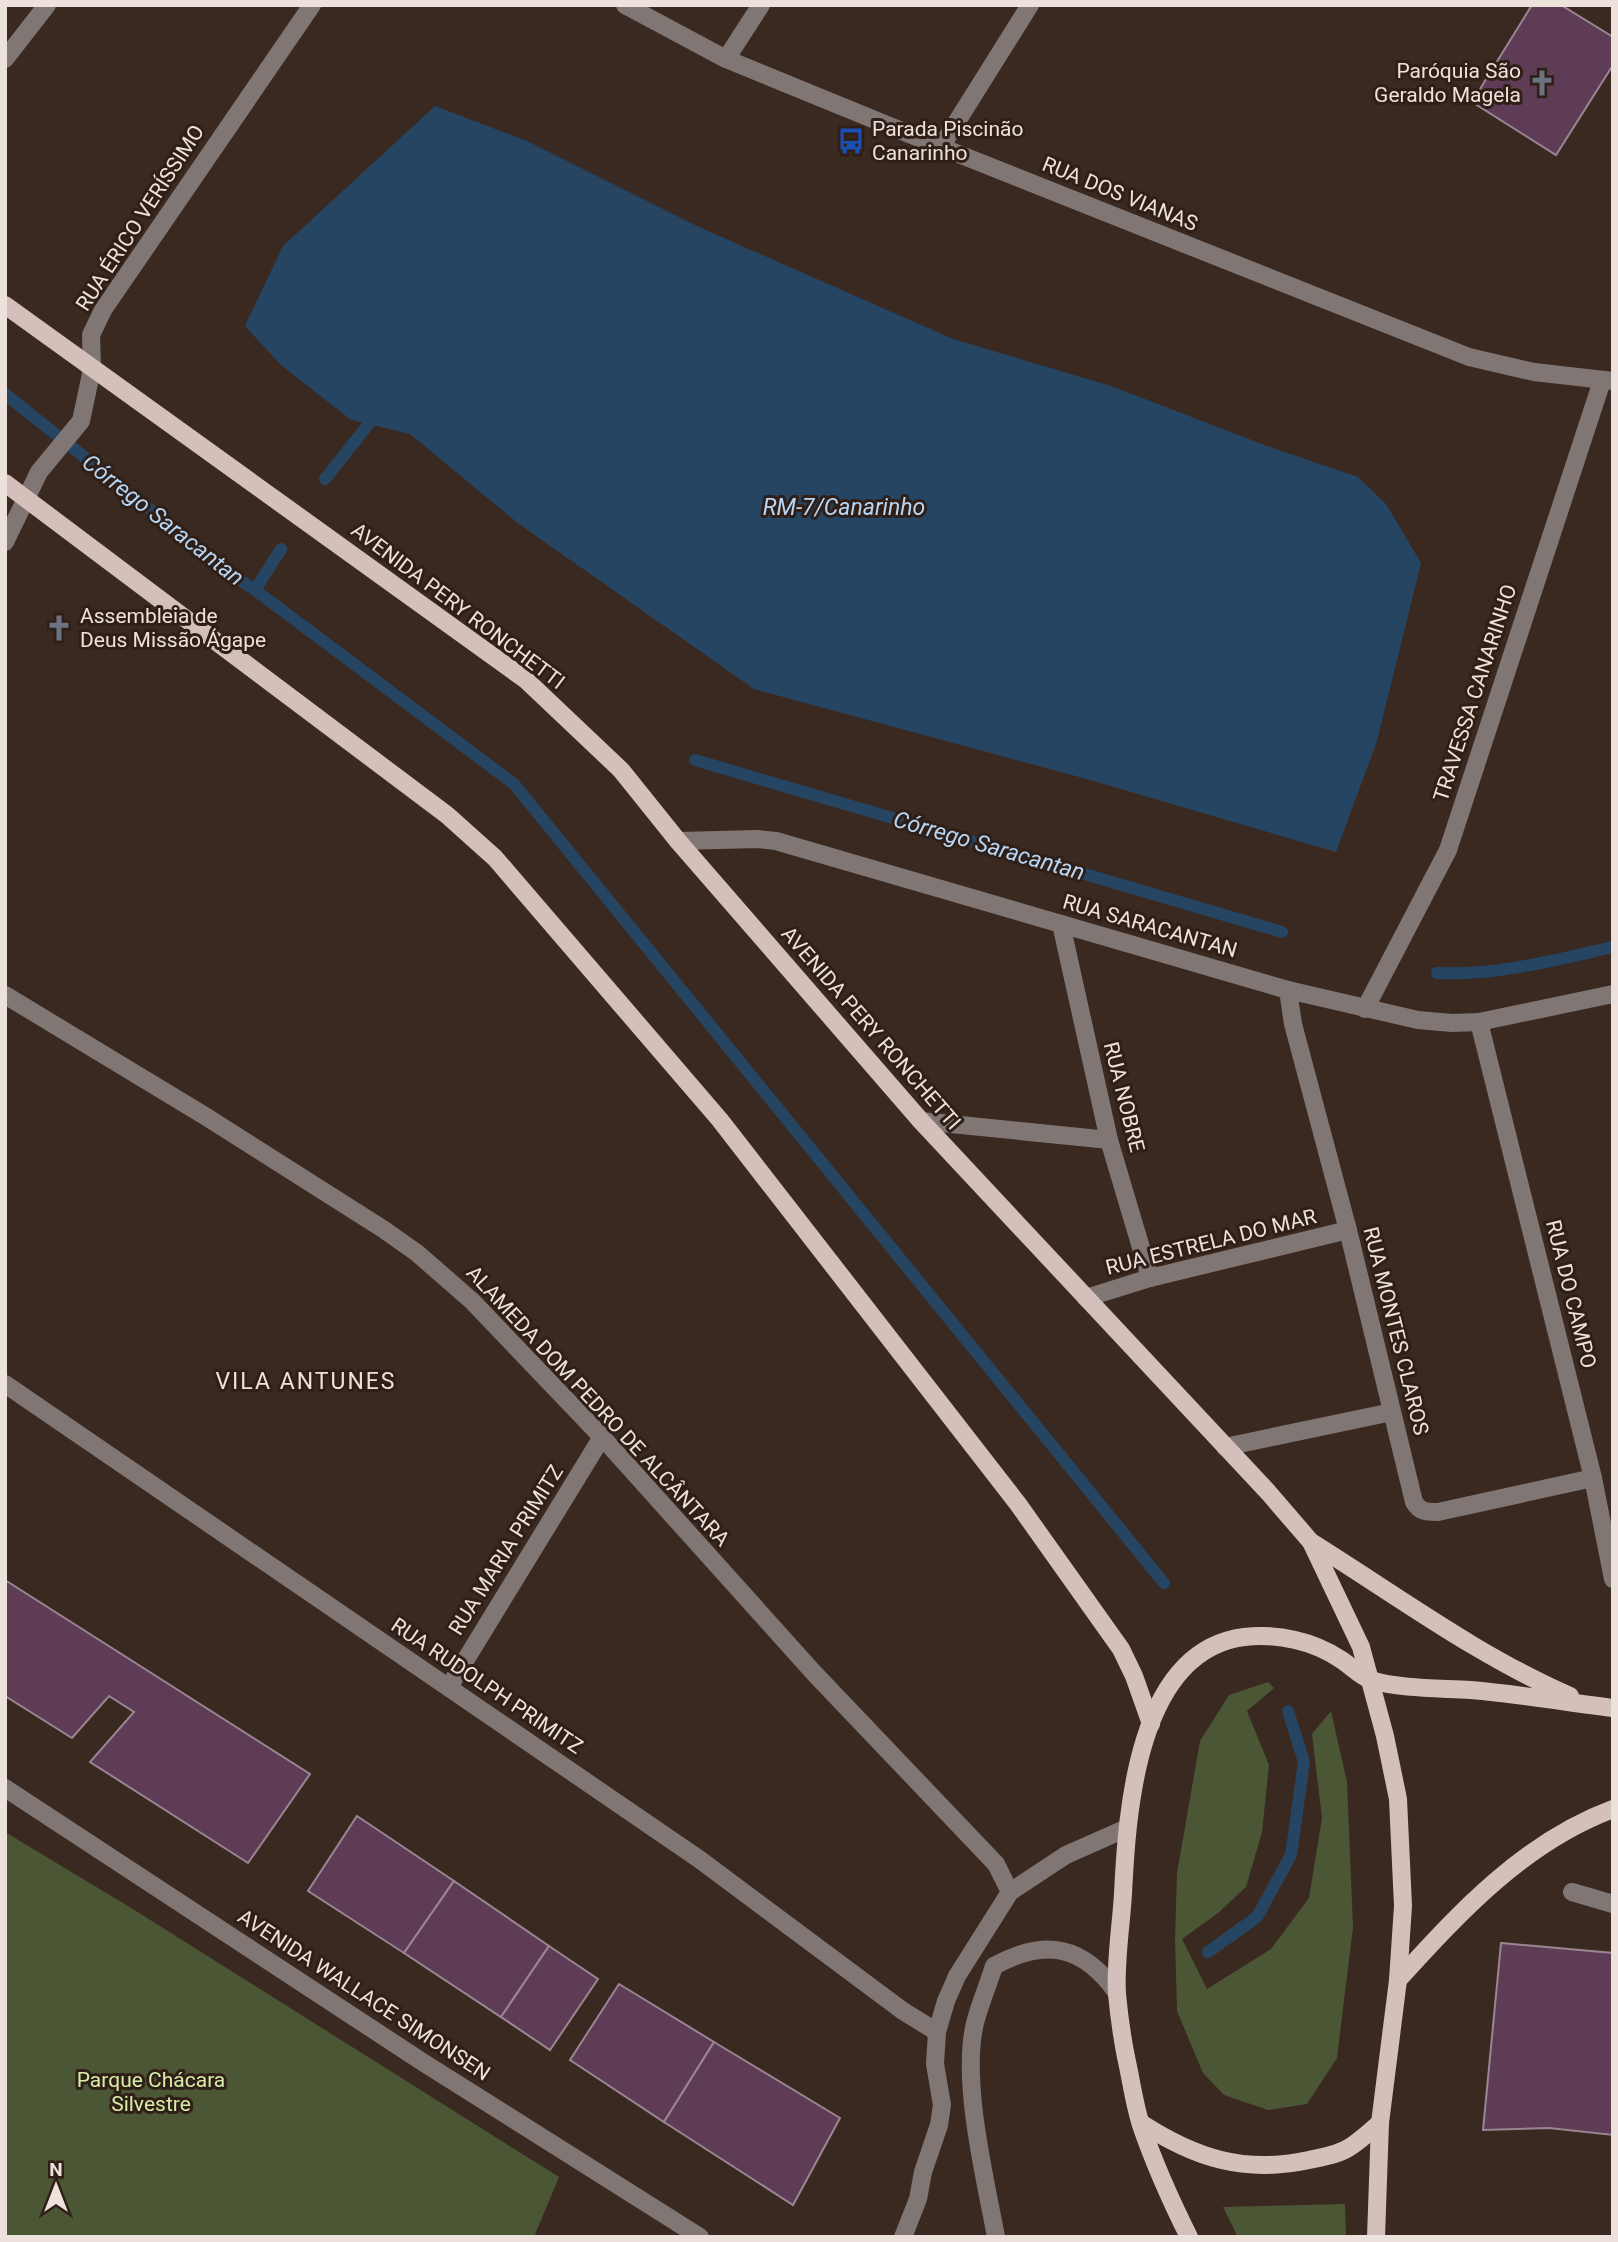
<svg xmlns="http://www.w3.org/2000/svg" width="1618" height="2242" font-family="Roboto,sans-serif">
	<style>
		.green { fill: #4b5635 }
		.water { fill: #264563 }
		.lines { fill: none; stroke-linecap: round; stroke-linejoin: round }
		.stream { stroke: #264563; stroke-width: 12 }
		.building { fill: #5f3c56; stroke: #998693; stroke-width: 2 }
		.minor { stroke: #807674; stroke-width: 18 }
		.major { stroke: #d4bfba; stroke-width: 18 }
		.labels { text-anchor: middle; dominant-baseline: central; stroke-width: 6; stroke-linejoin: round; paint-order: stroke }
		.poi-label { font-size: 21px; fill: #ede1dc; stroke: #2f1f17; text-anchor: start }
		.street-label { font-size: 21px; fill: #ede1dc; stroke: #2f1f17 }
		.park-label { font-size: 21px; fill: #d5eda8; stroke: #2f1f17 }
		.water-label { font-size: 23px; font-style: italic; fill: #b7d6f6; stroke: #2f1f17 }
		.neighbourhood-label { font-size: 23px; letter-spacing: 2px; fill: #ede1dc; stroke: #2f1f17 }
	</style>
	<rect width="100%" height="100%" fill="#3a2920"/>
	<g class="green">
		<path d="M1268,1682L1274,1688L1247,1711L1269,1765L1262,1832L1246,1887L1218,1913L1182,1939L1207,1989L1271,1949L1309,1898L1322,1818L1312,1734L1331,1711L1347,1782L1353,1927L1337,2058L1307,2104L1268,2110L1224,2095L1203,2073L1177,2011L1175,1939L1177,1873L1200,1741L1229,1695Z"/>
		<path d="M5,1832L128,1906L559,2177L534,2237H5Z"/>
		<path d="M1345,2204L1346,2237H1238L1223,2207Z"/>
	</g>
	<path class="water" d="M435,106L527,141L699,227L953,339L1111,386L1267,446L1358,477L1386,504L1421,563L1377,741L1336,852L1083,778L754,689L519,524L410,434L351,420L281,365L245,326L283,246Z"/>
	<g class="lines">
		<g class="stream">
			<path d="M5,394L234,576L255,590L514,784L1164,1583"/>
			<path d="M325,479L379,411"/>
			<path d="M255,590L281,549"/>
			<path d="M695,760L1282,932"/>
			<path d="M1437,973C1496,976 1555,960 1613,947"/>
			<path d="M1208,1952L1257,1917L1291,1855L1304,1762L1288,1711"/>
		</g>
	</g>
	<g class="building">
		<path d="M1532,5H1561L1613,37V65L1556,155L1472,102Z"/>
		<path d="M5,1580L310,1774L248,1863L90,1762L134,1712L109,1696L72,1738L5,1696Z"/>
		<path d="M357,1816L454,1881L404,1953L308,1891Z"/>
		<path d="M454,1881L549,1946L501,2017L404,1953Z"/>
		<path d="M1501,1943L1613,1953V2135L1549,2128L1483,2130Z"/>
		<path d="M549,1946L598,1979L550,2050L501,2017Z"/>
		<path d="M619,1984L714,2042L664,2122L570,2060Z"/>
		<path d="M714,2042L840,2118L793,2205L664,2122Z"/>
	</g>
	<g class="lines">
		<g class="minor">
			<path d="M625,5L726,59L941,147L1469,357L1534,372L1613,381"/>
			<path d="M5,59L47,5"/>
			<path d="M726,59L761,5"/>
			<path d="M941,147L1030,5"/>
			<path d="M5,542L39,472L81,421L92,369L91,335L103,310L312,5"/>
			<path d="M678,841L757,839L776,841L1288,990L1418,1020L1452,1023L1479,1022L1613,994"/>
			<path d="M1061,924L1109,1140L1150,1278"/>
			<path d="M1288,990L1293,1024L1348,1230L1414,1502C1420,1512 1426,1512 1438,1512L1593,1478"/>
			<path d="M5,995L205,1116L383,1229L417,1253L472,1301L602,1437L814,1673L996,1864L1010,1892"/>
			<path d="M1365,1009L1448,850L1602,381"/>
			<path d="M1479,1022L1593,1478L1613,1579"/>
			<path d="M921,1121L1109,1140"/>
			<path d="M1086,1298L1150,1278L1348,1230"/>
			<path d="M5,1384L699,1859L903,2011L937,2032"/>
			<path d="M1225,1447L1392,1412"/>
			<path d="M449,1687L602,1437"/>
			<path d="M5,1788L424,2063L700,2237"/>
			<path d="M1572,1892L1613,1904"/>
			<path d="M903,2237L918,2199L923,2172L939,2125L942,2105L935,2064L937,2032L946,2001L957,1976L1010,1892L1066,1855L1127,1828"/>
			<path d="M996,2237C985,2177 961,2081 975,2023C980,2004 988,1985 994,1966C1045,1938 1083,1945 1117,1993"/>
		</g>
		<g class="major">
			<path d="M5,305L526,680L621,770L678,841L921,1121L1268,1492L1311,1542L1361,1647L1385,1736L1398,1799L1403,1906L1398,1980L1380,2123L1376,2237"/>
			<path d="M5,483L447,815L495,858L720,1120L1018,1504L1121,1649L1134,1676L1151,1724"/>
			<path d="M1311,1542C1396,1595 1478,1656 1570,1696"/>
			<path d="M1398,1980C1460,1912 1524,1842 1613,1809"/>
			<path d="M1141,2123C1195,2158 1244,2174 1309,2160C1323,2157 1338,2155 1350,2147C1361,2140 1370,2131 1380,2123"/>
			<path d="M1189,2237C1171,2201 1154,2163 1141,2125C1134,2103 1131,2079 1126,2057C1122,2037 1119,2015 1117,1994C1115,1962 1121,1927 1123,1894C1127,1811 1137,1651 1244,1637C1277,1633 1313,1641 1340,1659C1350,1665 1360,1676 1371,1680C1400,1689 1440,1688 1471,1690C1518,1694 1565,1702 1613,1708"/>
		</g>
	</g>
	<defs>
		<g id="church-bare" transform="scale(2.1)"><path d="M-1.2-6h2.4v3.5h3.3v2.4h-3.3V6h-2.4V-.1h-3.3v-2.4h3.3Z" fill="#6b7280" stroke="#2f1f17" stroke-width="2.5" paint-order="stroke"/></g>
		<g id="bus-bare" transform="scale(2.1)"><path d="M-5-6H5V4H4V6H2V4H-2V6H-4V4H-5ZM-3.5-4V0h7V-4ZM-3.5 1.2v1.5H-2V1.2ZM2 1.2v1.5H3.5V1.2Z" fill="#1a4fb4" stroke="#2f1f17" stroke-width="2.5" paint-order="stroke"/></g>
	</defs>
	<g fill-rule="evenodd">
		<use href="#church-bare" x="1542" y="83"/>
		<use href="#bus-bare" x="851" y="141"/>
		<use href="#church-bare" x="59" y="628"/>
	</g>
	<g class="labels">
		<g class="poi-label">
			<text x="1521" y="71" text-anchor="end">Paróquia São<tspan x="1521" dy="24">Geraldo Magela</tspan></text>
			<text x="872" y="129">Parada Piscinão<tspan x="872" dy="24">Canarinho</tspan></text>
			<text x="80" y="616">Assembleia de<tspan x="80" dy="24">Deus Missão Ágape</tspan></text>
		</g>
		<g class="street-label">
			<text transform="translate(1120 194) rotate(22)">RUA DOS VIANAS</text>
			<text transform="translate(140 218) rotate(-57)">RUA ÉRICO VERÍSSIMO</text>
			<text transform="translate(458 606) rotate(37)">AVENIDA PERY RONCHETTI</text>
			<text transform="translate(1475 693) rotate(-72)">TRAVESSA CANARINHO</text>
			<text transform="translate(1150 926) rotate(16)">RUA SARACANTAN</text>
			<text transform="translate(871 1028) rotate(49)">AVENIDA PERY RONCHETTI</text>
			<text transform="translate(1124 1097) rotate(76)">RUA NOBRE</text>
			<text transform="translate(1211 1242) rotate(-14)">RUA ESTRELA DO MAR</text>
			<text transform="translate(1571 1294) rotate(76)">RUA DO CAMPO</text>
			<text transform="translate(1396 1331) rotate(76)">RUA MONTES CLAROS</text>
			<text transform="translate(598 1406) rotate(47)">ALAMEDA DOM PEDRO DE ALCÂNTARA</text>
			<text transform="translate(506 1550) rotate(-58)">RUA MARIA PRIMITZ</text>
			<text transform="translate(487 1686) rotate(34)">RUA RUDOLPH PRIMITZ</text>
			<text transform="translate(364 1995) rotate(33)">AVENIDA WALLACE SIMONSEN</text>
		</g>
		<g class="park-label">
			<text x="151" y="2080">Parque Chácara<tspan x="151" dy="24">Silvestre</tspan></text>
		</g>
		<g class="water-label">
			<text x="844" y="507">RM-7/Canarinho</text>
			<text transform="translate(163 520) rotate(38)">Córrego Saracantan</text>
			<text transform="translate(989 846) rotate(16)">Córrego Saracantan</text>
		</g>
		<g class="neighbourhood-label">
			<text x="306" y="1381">VILA ANTUNES</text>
		</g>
	</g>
	<rect width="1618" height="2242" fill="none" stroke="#ede1dc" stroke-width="14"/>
	<g transform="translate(56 2186)" stroke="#2f1f17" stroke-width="5" paint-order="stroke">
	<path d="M0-5L12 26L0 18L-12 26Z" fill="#ede1dc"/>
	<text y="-10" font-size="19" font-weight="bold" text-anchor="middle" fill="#ede1dc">N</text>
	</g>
</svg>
